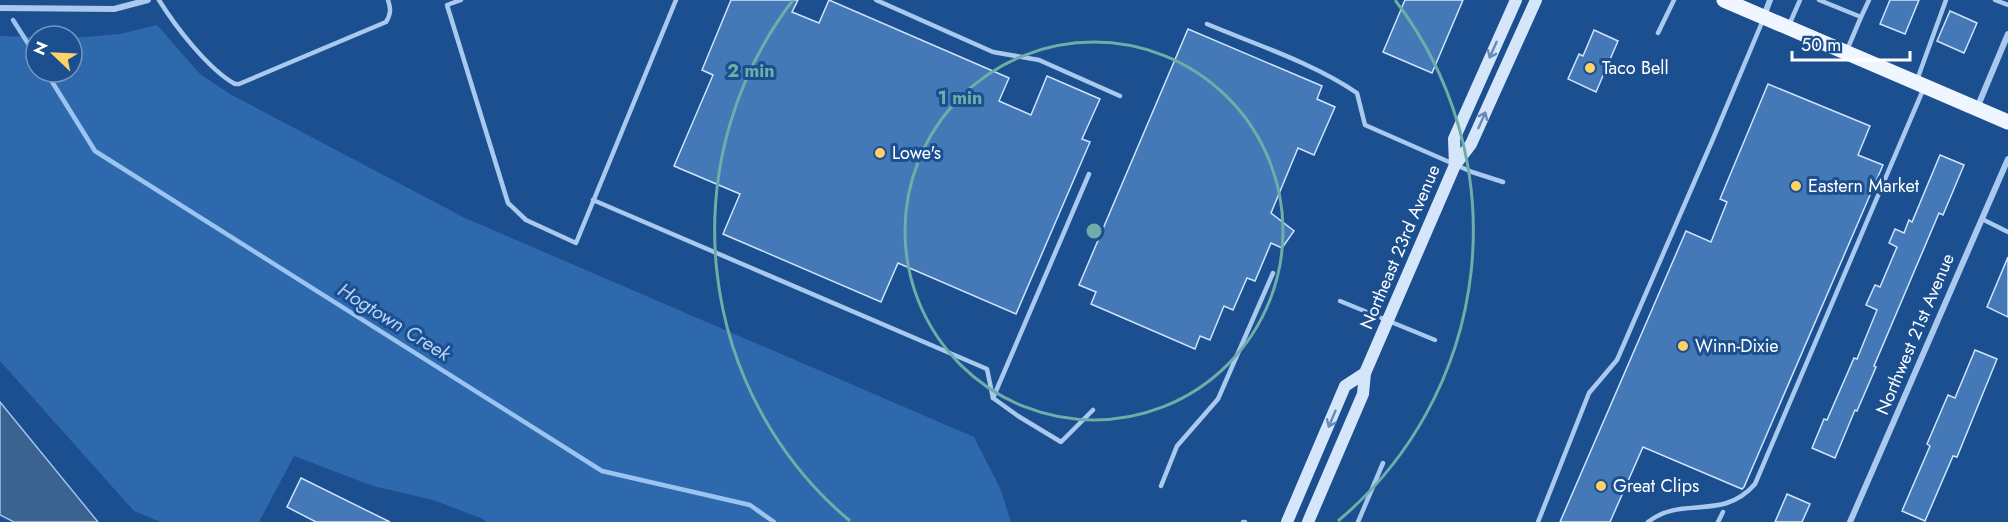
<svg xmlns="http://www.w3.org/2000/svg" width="2008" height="522" font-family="Jost,sans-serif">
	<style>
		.green { fill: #2e69ad }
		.water { fill: #3c6290; stroke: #9cc4f0; stroke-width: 1.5 }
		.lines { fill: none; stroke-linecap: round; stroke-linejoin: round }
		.stream { stroke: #9cc4f0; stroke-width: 4.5 }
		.building { fill: #4478b7; stroke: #cfe3fa; stroke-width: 1.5 }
		.lane { stroke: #a9c9ee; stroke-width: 4.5 }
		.street { stroke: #a9c9ee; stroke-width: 6 }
		.secondary { stroke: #d6e6fa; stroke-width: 12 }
		.primary { stroke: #f0f6ff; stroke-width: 15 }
		.oneway { stroke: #668bba }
		.ring { fill: none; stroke: #6fada8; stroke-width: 3 }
		.poi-dot { fill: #ffd166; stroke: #1b4f8f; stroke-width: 2 }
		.labels { text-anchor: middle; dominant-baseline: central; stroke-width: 6; stroke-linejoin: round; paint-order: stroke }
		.poi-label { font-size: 18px; fill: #fff; stroke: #1b4f8f; text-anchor: start }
		.street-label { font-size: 18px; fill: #fff; stroke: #1b4f8f }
		.water-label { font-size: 20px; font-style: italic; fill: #b5d3f5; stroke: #1b4f8f }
		.centre { fill: #6fada8; stroke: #1b4f8f; stroke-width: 3 }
		.ring-label { font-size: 18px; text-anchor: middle; font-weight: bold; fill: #6fada8; stroke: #1b4f8f; stroke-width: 6; stroke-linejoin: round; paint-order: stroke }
	</style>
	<rect width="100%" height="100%" fill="#1b4f8f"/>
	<path class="green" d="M157,25L200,74L230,94L465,218L974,437L1000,488L1011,522H486L483,519L433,500L373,486L294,456L259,522H161L134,511L0,361V36L36,37V72H72V38L120,34Z"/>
	<path class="water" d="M0,402L98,522H14L0,515Z"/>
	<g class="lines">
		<g class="stream">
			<path d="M13,20L36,56"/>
			<path d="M46,72L95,151L602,471L750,505L774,522"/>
		</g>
	</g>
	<g class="building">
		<path d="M731,0H798L792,12L819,23L829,0L1009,78L999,101L1031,115L1047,76L1100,99L1082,139L1090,142L1016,314L898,263L881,302L723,234L740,194L674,166L713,75L702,70Z"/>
		<path d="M1405,0H1463L1432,73L1383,52Z"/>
		<path d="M1890,0H1919L1905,34L1880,24Z"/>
		<path d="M1950,11L1977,23L1964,53L1937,41Z"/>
		<path d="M1188,29L1322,86L1317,99L1335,107L1314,155L1298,148L1271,213L1294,231L1282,248L1271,243L1255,281L1247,278L1233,310L1224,306L1210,340L1200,336L1195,349L1091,304L1096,292L1079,285Z"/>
		<path d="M1594,30L1618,41L1596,92L1568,79L1579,54L1583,56Z"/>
		<path d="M1768,84L1870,126L1858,155L1883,165L1744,487L1742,489L1643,447L1610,522H1560L1686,231L1711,242L1727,202L1720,199Z"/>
		<path d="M1940,155L1964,165L1943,215L1939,213L1874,366L1876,367L1857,411L1855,410L1835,458L1812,448L1824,419L1827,420L1854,358L1857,359L1877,310L1866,305L1875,285L1880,287L1897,247L1889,243L1895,229L1904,233L1909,220L1912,222Z"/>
		<path d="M2008,257V317L1987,307Z"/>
		<path d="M1975,350L1997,359L1957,457L1953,456L1925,521L1902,511L1930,446L1927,444L1948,395L1955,398Z"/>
		<path d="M301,478L390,522H316L287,507Z"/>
		<path d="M1787,494L1810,504L1802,522H1775Z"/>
	</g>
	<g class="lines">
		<g class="lane">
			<path d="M159,0C175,26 208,69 235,84H239L386,22C391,14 391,9 388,0"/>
			<path d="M461,0L447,5L508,203L526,220L576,243L676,0"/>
			<path d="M876,0L993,52L1039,60L1120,96"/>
			<path d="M1819,0L1861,17L1869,0"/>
			<path d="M1995,0L2008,5"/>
			<path d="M1207,24C1257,45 1313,63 1357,93L1365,125L1472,172L1503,182"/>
			<path d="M1789,25L1800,0"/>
			<path d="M1658,33L1674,0"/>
			<path d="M1847,50L1861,17"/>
			<path d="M1917,80L1946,0"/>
			<path d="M593,200L987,369L993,398L1018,416L1061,442L1093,410"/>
			<path d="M1982,219L2008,232"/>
			<path d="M1340,301L1435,340"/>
			<path d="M993,398L1089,174"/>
			<path d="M1161,486L1177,446L1218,399L1273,273"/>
			<path d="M1243,522H1245"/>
			<path d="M1358,522L1383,463"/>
			<path d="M1538,522L1589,393L1617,360L1713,139L1763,20"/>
			<path d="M1648,522C1682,495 1722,522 1755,484L1923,90"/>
			<path d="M1718,522L1723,512"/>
		</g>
		<g class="street">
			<path d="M0,8L114,9L148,0"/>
			<path d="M1764,16L1770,0"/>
			<path d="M1977,108L2008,34"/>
			<path d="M1850,522L2008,159"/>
		</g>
		<g class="secondary">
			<path d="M1455,165L1471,144L1536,0"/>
			<path d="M1287,522L1345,386L1365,373"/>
			<path d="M1308,522L1363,394L1365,373L1455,165L1454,139L1516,0"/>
		</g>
		<path class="primary" d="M1724,0L2008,122"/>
	</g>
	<defs><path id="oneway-shaft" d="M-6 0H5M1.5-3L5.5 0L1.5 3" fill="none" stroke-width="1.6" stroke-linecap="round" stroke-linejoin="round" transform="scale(1.5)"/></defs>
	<g class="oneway">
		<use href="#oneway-shaft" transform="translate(1493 50) rotate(114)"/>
		<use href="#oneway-shaft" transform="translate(1482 120) rotate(-66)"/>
		<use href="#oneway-shaft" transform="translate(1332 419) rotate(113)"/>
	</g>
	<g class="ring">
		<circle cx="1094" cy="231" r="189"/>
		<path d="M850 521A379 379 0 0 1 793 0M1395 0A379 379 0 0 1 1338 521"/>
	</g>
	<g class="poi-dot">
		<circle cx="1590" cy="68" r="6"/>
		<circle cx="880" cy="153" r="6"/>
		<circle cx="1796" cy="186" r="6"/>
		<circle cx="1683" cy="346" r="6"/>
		<circle cx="1601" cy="486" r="6"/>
	</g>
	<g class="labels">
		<g class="poi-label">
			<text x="1602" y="68">Taco Bell</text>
			<text x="892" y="153">Lowe's</text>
			<text x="1808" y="186">Eastern Market</text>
			<text x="1695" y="346">Winn-Dixie</text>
			<text x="1613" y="486">Great Clips</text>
		</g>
		<g class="street-label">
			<text transform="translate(1400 247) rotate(-67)">Northeast 23rd Avenue</text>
			<text transform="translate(1915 334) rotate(-67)">Northwest 21st Avenue</text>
		</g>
		<g class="water-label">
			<text transform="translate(394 322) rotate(32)">Hogtown Creek</text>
		</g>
	</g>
	<circle cx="1094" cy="231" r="9" class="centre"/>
	<g class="ring-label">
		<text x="751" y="77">2 min</text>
		<text x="960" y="104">1 min</text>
	</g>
	<g transform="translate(54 54) rotate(293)"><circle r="28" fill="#1b4f8f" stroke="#7695bc" stroke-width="1.5"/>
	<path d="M0-4.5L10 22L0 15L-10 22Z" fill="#ffd166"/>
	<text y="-9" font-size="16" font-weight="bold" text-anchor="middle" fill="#ffffff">N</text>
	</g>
	<path d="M1792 51v9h118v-9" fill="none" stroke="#ffffff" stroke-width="3"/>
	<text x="1801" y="51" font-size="18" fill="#ffffff" stroke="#1b4f8f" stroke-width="4.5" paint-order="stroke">50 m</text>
</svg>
